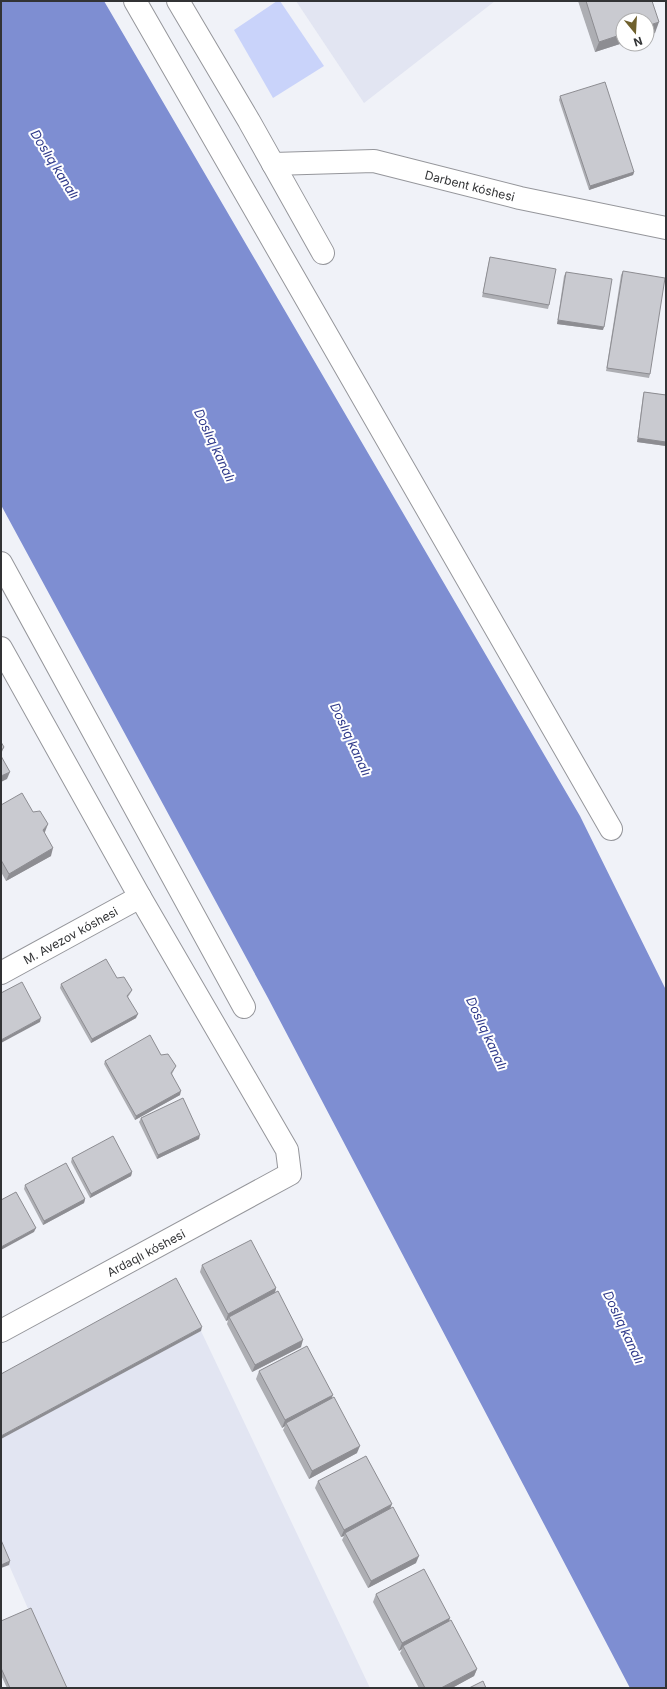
<svg xmlns="http://www.w3.org/2000/svg" width="667" height="1689" font-family="Inter,sans-serif">
	<style>
		.built { fill: #e2e5f2 }
		.green { fill: #c9d3fa }
		.water { fill: #7e8ed2 }
		.lines { fill: none; stroke-linecap: round; stroke-linejoin: round }
		.pedestrian-casing { stroke: #95969b; stroke-width: 24 }
		.minor-casing { stroke: #95969b; stroke-width: 24 }
		.pedestrian { stroke: #fff; stroke-width: 22 }
		.minor { stroke: #fff; stroke-width: 22 }
		.wall { fill: #adaeb3 }
		.shaded-wall { fill: #8d8d92 }
		.building { fill: #c9cad0; stroke: #8d8d92 }
		.labels { text-anchor: middle; dominant-baseline: central; stroke-width: 4; stroke-linejoin: round; paint-order: stroke }
		.street-label { font-size: 12px; fill: #323335; stroke: #fff }
		.water-label { font-size: 13px; font-style: italic; fill: #313b8b; stroke: #fff }
	</style>
	<rect width="100%" height="100%" fill="#f0f2f8"/>
	<g class="built">
		<path d="M296,1H495L364,103Z"/>
		<path d="M175,1282L201,1331L370,1688H7L1,1624L29,1611L9,1565L1,1568V1377Z"/>
	</g>
	<path class="green" d="M277,1H280L324,66L273,98L234,30Z"/>
	<path class="water" d="M1,1H104L580,816L666,990V1688H630L268,998L1,505Z"/>
	<g class="lines">
		<g class="pedestrian-casing">
			<g id="pedestrian">
				<path d="M135,1L611,829"/>
				<path d="M1,563L244,1007"/>
			</g>
		</g>
		<g class="minor-casing">
			<g id="minor">
				<path d="M178,1L249,121L323,253"/>
				<path id="s1" d="M273,164L374,161L520,198L666,228"/>
				<path d="M1,648L140,897L287,1150L290,1174L1,1331"/>
				<path id="s2" d="M1,973L140,897"/>
			</g>
		</g>
		<use href="#pedestrian" class="pedestrian"/>
		<use href="#minor" class="minor"/>
	</g>
	<g class="wall">
		<path d="M578,1H652L655,33L623,20V43L595,52Z"/>
		<path d="M560,96L634,172L633,175L589,190L559,100Z"/>
		<path d="M490,257L549,305L548,309L482,297L489,261Z"/>
		<path d="M623,271L650,374L649,378L606,371L621,275Z"/>
		<path d="M566,272L603,330L557,324L564,276Z"/>
		<path d="M644,392L666,395V446L637,442L643,395Z"/>
		<path d="M1,805L33,812L45,832L44,833L51,856L6,881L1,872Z"/>
		<path d="M117,978L132,990L130,994L128,997L136,1018L91,1043L60,988L61,984Z"/>
		<path d="M161,1055L176,1066L172,1074L180,1095L135,1120L104,1064L105,1061Z"/>
		<path d="M141,1118L199,1139L157,1159L139,1122Z"/>
		<path d="M72,1158L132,1172L131,1176L90,1198L71,1162Z"/>
		<path d="M25,1185L85,1199L84,1203L43,1225L24,1189Z"/>
		<path d="M202,1265L276,1288L275,1293L301,1347L252,1372L227,1324L228,1320L226,1321L200,1272Z"/>
		<path d="M259,1371L332,1399L357,1453L309,1479L283,1430L285,1426L282,1428L256,1379Z"/>
		<path d="M318,1481L391,1509L416,1563L368,1588L342,1540L344,1536L341,1537L315,1488Z"/>
		<path d="M376,1594L450,1618L449,1621L477,1669L474,1676L452,1688H419L400,1653L402,1649L399,1651L373,1602Z"/>
		<path d="M1,1621L67,1688H7L1,1675Z"/>
	</g>
	<g class="shaded-wall">
		<path d="M659,22L655,33L647,36V26Z"/>
		<path d="M623,34V43L595,52L599,42Z"/>
		<path d="M634,172L633,175L589,190L590,186Z"/>
		<path d="M558,320L604,327L603,330L557,324Z"/>
		<path d="M638,438L666,442V446L637,442Z"/>
		<path d="M4,747L1,754V755V751Z"/>
		<path d="M10,772L7,779L1,782V776Z"/>
		<path d="M48,824L45,832L40,837L43,830Z"/>
		<path d="M53,848L51,856L6,881L9,874Z"/>
		<path d="M138,1014L136,1018L91,1043L92,1039Z"/>
		<path d="M41,1018L40,1022L1,1043V1040Z"/>
		<path d="M181,1091L180,1095L135,1120L136,1116Z"/>
		<path d="M200,1135L199,1139L157,1159L158,1155Z"/>
		<path d="M132,1172L131,1176L90,1198L91,1194Z"/>
		<path d="M85,1199L84,1203L43,1225L44,1221Z"/>
		<path d="M36,1228L34,1232L1,1250V1247Z"/>
		<path d="M276,1288L274,1296L229,1317L228,1320L226,1321L228,1314Z"/>
		<path d="M202,1327L201,1331L1,1439V1436Z"/>
		<path d="M303,1340L301,1347L252,1372L255,1365Z"/>
		<path d="M333,1395L330,1402L286,1423L285,1426L282,1428L285,1420Z"/>
		<path d="M360,1446L357,1453L309,1479L312,1471Z"/>
		<path d="M392,1504L389,1512L345,1533L344,1536L341,1537L344,1530Z"/>
		<path d="M419,1556L416,1563L368,1588L371,1581Z"/>
		<path d="M10,1561L9,1565L1,1568V1565Z"/>
		<path d="M450,1618L447,1625L403,1646L402,1649L399,1651L402,1643Z"/>
		<path d="M477,1669L474,1676L452,1688H441Z"/>
	</g>
	<g class="building">
		<path d="M586,1H652L659,22L647,26V20H623V34L599,42Z"/>
		<path d="M605,82L634,172L590,186L560,96Z"/>
		<path d="M490,257L556,269L549,305L483,293Z"/>
		<path d="M623,271L665,278L650,374L607,368Z"/>
		<path d="M566,272L612,279L604,327L558,320Z"/>
		<path d="M644,392L666,395V442L638,438Z"/>
		<path d="M1,742L4,747L1,751Z"/>
		<path d="M1,756L10,772L1,776Z"/>
		<path d="M22,793L33,812L40,811L48,824L43,830L53,848L9,874L1,860V805Z"/>
		<path d="M106,959L117,978L124,977L132,990L127,996L138,1014L92,1039L61,984Z"/>
		<path d="M22,982L41,1018L1,1040V993Z"/>
		<path d="M150,1035L161,1055L168,1054L176,1066L171,1073L181,1091L136,1116L105,1061Z"/>
		<path d="M183,1098L200,1135L158,1155L141,1118Z"/>
		<path d="M113,1136L132,1172L91,1194L72,1158Z"/>
		<path d="M66,1163L85,1199L44,1221L25,1185Z"/>
		<path d="M16,1192L36,1228L1,1247V1200Z"/>
		<path d="M251,1240L276,1288L228,1314L202,1265Z"/>
		<path d="M176,1278L202,1327L1,1436V1374Z"/>
		<path d="M278,1291L303,1340L255,1365L229,1317Z"/>
		<path d="M307,1346L333,1395L285,1420L259,1371Z"/>
		<path d="M334,1397L360,1446L312,1471L286,1423Z"/>
		<path d="M366,1456L392,1504L344,1530L318,1481Z"/>
		<path d="M393,1507L419,1556L371,1581L345,1533Z"/>
		<path d="M1,1540L10,1561L1,1565Z"/>
		<path d="M424,1569L450,1618L402,1643L376,1594Z"/>
		<path d="M31,1608L67,1688H10L1,1668V1621Z"/>
		<path d="M451,1620L477,1669L441,1688H425L403,1646Z"/>
		<path d="M483,1681L486,1688H469Z"/>
	</g>
	<g class="labels">
		<g class="street-label">
			<text stroke="none"><textPath href="#s1" startOffset="200">Darbent kóshesi</textPath></text>
			<text stroke="none"><textPath href="#s2" startOffset="79">M. Avezov kóshesi</textPath></text>
			<text transform="translate(146 1253) rotate(-28)">Ardaqlı kóshesi</text>
		</g>
		<g class="water-label">
			<text transform="translate(55 164) rotate(58)">Doslıq kanalı</text>
			<text transform="translate(215 445) rotate(65)">Doslıq kanalı</text>
			<text transform="translate(351 739) rotate(65)">Doslıq kanalı</text>
			<text transform="translate(487 1033) rotate(65)">Doslıq kanalı</text>
			<text transform="translate(624 1327) rotate(65)">Doslıq kanalı</text>
		</g>
	</g>
	<rect width="667" height="1689" fill="none" stroke="#323335" stroke-width="4"/>
	<g transform="translate(635 32) rotate(162)"><circle r="19" fill="#ffffff" stroke="#adadae"/>
	<path d="M0-3L7 15L0 10L-7 15Z" fill="#6f602d"/>
	<text y="-6" font-size="11" font-weight="bold" text-anchor="middle" fill="#323335">N</text>
	</g>
</svg>
